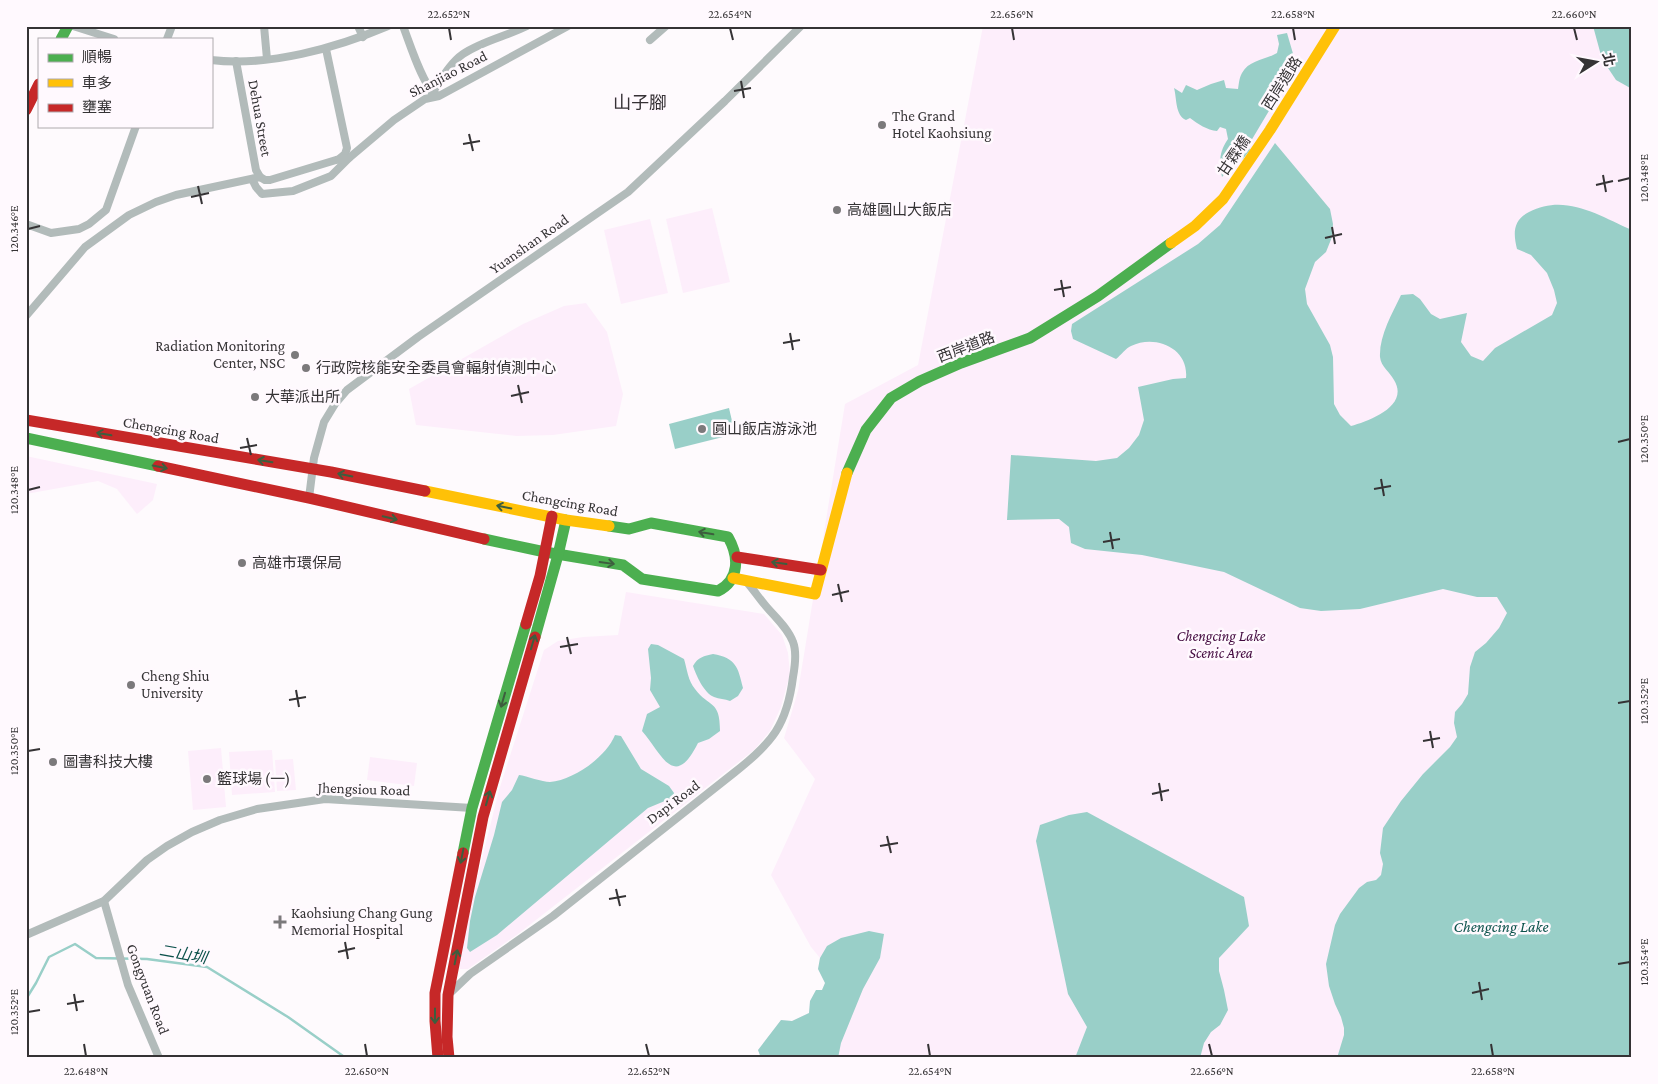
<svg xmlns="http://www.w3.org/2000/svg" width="1658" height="1084" font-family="'Crimson Pro','Noto Sans TC',serif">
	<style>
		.green { fill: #fdeefb }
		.water { fill: #99cfc8 }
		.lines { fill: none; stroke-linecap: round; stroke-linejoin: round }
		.stream { stroke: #99cfc8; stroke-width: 2.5 }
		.street { stroke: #b2bbba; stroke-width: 8 }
		.fast { stroke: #4caf50; stroke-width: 11 }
		.slow { stroke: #ffc107; stroke-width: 11 }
		.jam { stroke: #c62828; stroke-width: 11 }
		.oneway { stroke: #3d5e3e }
		.ticks { fill: none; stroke: #353335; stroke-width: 2 }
		.poi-dot { fill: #7b797b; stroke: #fff9fe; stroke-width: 2 }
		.labels { text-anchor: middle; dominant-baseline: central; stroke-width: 5; stroke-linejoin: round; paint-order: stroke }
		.street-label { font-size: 15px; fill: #353335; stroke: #fff9fe }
		.poi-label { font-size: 15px; fill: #353335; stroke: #fff9fe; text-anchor: start }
		.park-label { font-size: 15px; font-style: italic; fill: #450c41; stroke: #fff9fe }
		.water-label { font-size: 16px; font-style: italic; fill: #0d534c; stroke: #fff9fe }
		.quarter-label { font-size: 18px; fill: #363135; stroke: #fff9fe }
		.neatline { fill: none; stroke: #353335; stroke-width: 2 }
		.ticks-label { font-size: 12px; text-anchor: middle; fill: #353335 }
	</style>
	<rect width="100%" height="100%" fill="#fefafd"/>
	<g class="green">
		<path d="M983,26H1632V1058H761L758,1050L781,1020L792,1021L809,1013L810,1001L816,990H822L825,983L818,969L820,958L811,947L771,875L815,779L784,738L798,691L845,404L918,365Z"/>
		<path d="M712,208L730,282L683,293L666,219Z"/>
		<path d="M650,219L668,293L621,304L604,230Z"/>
		<path d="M586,303L607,332L623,394L616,426L553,435L517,436L416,425L409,389L523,324L564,306Z"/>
		<path d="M26,456L157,484L153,500L137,514L117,489L98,481L26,494Z"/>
		<path d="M626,592L764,614L782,635L788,653L790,674L781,707L770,731L754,750L518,934L468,969H460L457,960L499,790L544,650L558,641L583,637L618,635Z"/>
		<path d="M221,748L226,807L193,810L188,751Z"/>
		<path d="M272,750L275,792L232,795L229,752Z"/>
		<path d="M370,757L417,763L414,786L367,780Z"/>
		<path d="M293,759L296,790L277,791L275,760Z"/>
	</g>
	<g class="water">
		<path d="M1593,26H1632V89L1616,80L1602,59Z"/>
		<path d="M1287,33L1294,57L1297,62V64L1248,146L1250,150L1243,159L1235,161L1222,177C1219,162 1219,152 1228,139L1226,129L1220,127L1217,131C1207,130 1198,124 1190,118L1186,120C1175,115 1177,99 1174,88L1182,93L1186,85L1197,90L1211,84L1224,80L1226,88L1238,89C1239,84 1239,78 1242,73C1249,60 1266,60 1277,53L1279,44L1277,35Z"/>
		<path d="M1275,143L1330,209L1333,224L1332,237L1326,252L1315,262L1305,289L1307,304L1330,345L1333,357L1334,404L1340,415L1351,426C1369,421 1410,406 1394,380C1390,372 1381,367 1380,357C1379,336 1392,314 1401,295L1413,294L1420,299L1431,314L1440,319L1467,313L1461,342L1471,356L1483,361L1495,348L1552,315L1557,303L1554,290L1547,273L1531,255L1517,249C1513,233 1513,220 1529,212C1565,193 1598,215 1632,230V1058H1337L1344,1035V1028L1341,1017L1335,1004L1329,986L1326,964L1335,925L1340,914L1359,888L1367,882L1376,880L1381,875L1383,864L1380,853L1383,828L1401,801L1423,774L1450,747L1457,737L1454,723L1455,712L1462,704L1468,694L1470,667L1475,652L1486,643L1499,628L1507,613L1497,597H1477L1443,589L1360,609L1321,611L1300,608L1224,572L1142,555L1085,549L1071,543L1069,527L1059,519L1007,520L1011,455L1096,461L1117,458L1129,448L1139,435L1144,420L1138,387L1173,379L1186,378C1189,348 1155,334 1131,346C1126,348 1121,355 1116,359L1073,339L1071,331L1072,324L1198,244L1220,225Z"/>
		<path d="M729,408L735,434L675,449L669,424Z"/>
		<path d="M651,644L658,645L684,659C687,669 688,681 695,689C709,708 720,699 720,731L709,739L698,743C674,791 662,754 642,731L647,714L660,707L650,690L651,678L648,649Z"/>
		<path d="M713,654C736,658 738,667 743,688L738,696L730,701C725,699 719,699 714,697C704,693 696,675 693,666C698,657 704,656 713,654Z"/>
		<path d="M615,735L621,736L641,769L669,786L674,793L672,798L648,808L497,935L470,952L467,948L470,921L475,897L494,835L502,802L512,790L519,775C527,776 542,782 550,782C574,780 606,757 615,735Z"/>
		<path d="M1087,812L1244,897L1249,926L1219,958V971L1224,990L1228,1010L1220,1025L1211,1032L1204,1043L1200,1058H1075L1087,1027L1068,994L1036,841L1040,825L1069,815Z"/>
		<path d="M869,931L884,934L880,958L863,989L841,1043L838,1058H761L758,1050L781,1020L792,1021L809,1013L810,1001L816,990H822L825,983L818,969L820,958L827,946L841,938Z"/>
	</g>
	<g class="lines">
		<path class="stream" d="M26,999L36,983L49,957L75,944L96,958L147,959L207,967L288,1017L343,1056"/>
		<g class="street">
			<path d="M73,26L114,39"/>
			<path d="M264,26L267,59"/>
			<path d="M358,26L363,37"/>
			<path d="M403,26C409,41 424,90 437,95"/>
			<path d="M167,39L172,26"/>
			<path d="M650,40L666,26"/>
			<path d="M326,49L347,148L345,154L339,159"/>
			<path d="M211,60C269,67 336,48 388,26"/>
			<path d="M236,61L256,170L260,177"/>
			<path d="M432,93C441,80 450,63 463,54C482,41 507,36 527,26"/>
			<path d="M252,179L256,187L262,194L293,191L331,176L349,158"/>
			<path d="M26,224L51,233L79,229L89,224L106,210L136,126"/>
			<path d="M26,316L85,247L129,215L156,202L176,195L260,177L265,180H270L336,160L349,158L394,120L425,99L439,96L568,26"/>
			<path d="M309,498L314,458L324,422L335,404L347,390L418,337L628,192L725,101L801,26"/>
			<path d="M104,901L128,985L159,1058"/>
			<path d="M26,935L104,901L147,860L167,846L192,832L220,820L257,809L325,799L472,808"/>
			<path d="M448,995L470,974L553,916L735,772C772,743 787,725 793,677C795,666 797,652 793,642C788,628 775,617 765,605C759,598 753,589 746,581"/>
		</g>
		<g class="fast">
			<path d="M61,39L68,26"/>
			<path d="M26,438L158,466"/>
			<path d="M847,473L866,430L891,398L920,381L961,363L1030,338L1098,296L1171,243"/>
			<path d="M484,539L545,552L623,565L642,579L718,591C740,580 739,556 728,537L651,523L629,529L609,526"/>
			<path d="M535,637L558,555L566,520"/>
			<path d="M463,853L472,808L526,624"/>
		</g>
		<g class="slow">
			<path d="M1171,243L1195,226L1223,199L1270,130L1335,26"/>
			<path d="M425,491L566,520L609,526"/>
			<path d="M733,578L815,594L847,473"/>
		</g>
		<g class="jam">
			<path d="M26,110L39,84"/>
			<path d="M26,420L331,472L425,491"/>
			<path d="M158,466L309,498L484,539"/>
			<path d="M737,557L821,570"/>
			<path d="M526,624L540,576L552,516"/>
			<path d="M438,1058L435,1021V993L463,853"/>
			<path d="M449,1058L447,1037L448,995L483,817L535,637"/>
		</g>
	</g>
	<defs><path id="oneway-shaft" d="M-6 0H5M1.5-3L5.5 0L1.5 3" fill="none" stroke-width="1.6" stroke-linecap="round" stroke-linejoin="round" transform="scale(1.25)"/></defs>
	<g class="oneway">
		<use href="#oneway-shaft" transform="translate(104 434) rotate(-170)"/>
		<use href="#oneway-shaft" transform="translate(265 461) rotate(-171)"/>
		<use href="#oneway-shaft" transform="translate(160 467) rotate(12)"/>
		<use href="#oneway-shaft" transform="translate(345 475) rotate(-169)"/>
		<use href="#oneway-shaft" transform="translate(504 507) rotate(-169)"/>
		<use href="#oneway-shaft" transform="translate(390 518) rotate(13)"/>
		<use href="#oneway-shaft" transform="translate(706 533) rotate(-170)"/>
		<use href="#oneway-shaft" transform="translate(607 563) rotate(8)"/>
		<use href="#oneway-shaft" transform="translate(779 563) rotate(-172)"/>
		<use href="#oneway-shaft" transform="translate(533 642) rotate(-74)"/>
		<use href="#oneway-shaft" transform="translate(503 700) rotate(106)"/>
		<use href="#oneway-shaft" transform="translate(488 798) rotate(-74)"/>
		<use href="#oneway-shaft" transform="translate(462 856) rotate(101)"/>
		<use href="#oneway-shaft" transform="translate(456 957) rotate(-79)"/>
		<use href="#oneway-shaft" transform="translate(435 1016) rotate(90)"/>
	</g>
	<path class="ticks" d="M449,28L451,40M730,28L733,40M1012,28L1014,40M1293,28L1295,40M1574,28L1577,40M741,81L744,98M734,91L751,88M469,134L473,151M463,144L480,141M1603,175L1606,192M1618,181L1630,178M1596,185L1613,181M198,186L202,204M191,197L209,193M1332,227L1335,244M28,229L40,226M1325,238L1342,234M1061,280L1064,297M1054,290L1071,287M790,333L793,350M783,343L800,340M518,385L522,403M511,396L529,392M247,438L251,455M1618,442L1630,439M240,448L257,445M1381,479L1384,496M1374,489L1391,486M28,490L40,487M1110,532L1113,549M1103,542L1120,539M838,584L842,602M832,595L849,591M567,637L571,654M560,647L578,644M296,690L299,707M289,700L306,697M1618,703L1630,701M1430,731L1433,748M1423,741L1440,738M28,751L40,749M1159,783L1162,801M1152,794L1169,790M887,836L891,853M880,846L898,843M616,889L620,906M609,899L626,896M345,942L348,959M338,952L355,948M1618,964L1630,962M1479,982L1482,1000M1472,993L1489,989M74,994L77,1011M67,1004L84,1001M28,1012L40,1010M84,1044L86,1056M365,1044L367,1056M646,1044L649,1056M928,1044L930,1056M1209,1044L1212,1056M1491,1044L1493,1056"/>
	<g class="poi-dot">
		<circle cx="882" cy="125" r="5"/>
		<circle cx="837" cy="210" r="5"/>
		<circle cx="295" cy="355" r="5"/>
		<circle cx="306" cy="368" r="5"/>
		<circle cx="255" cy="397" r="5"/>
		<circle cx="702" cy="429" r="5"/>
		<circle cx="242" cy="563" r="5"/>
		<circle cx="131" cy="685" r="5"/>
		<circle cx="53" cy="762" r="5"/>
		<circle cx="207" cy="779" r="5"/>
		<path d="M277.5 914.5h5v5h5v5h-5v5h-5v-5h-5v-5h5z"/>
	</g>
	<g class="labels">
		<g class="street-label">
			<text transform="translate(448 74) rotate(-27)">Shanjiao Road</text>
			<text transform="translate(1282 83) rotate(-58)">西岸道路</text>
			<text transform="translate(260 118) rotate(80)">Dehua Street</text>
			<text transform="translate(1234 156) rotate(-56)">甘霖橋</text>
			<text transform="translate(529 244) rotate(-35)">Yuanshan Road</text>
			<text transform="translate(966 347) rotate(-21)">西岸道路</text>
			<text transform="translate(171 430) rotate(10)">Chengcing Road</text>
			<text transform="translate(570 503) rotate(10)">Chengcing Road</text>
			<text transform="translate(364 789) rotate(2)">Jhengsiou Road</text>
			<text transform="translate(673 802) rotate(-37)">Dapi Road</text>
			<text transform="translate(148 989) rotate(69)">Gongyuan Road</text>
		</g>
		<g class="poi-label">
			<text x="892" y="116">The Grand<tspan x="892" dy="17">Hotel Kaohsiung</tspan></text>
			<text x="847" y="210">高雄圓山大飯店</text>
			<text x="285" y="346" text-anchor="end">Radiation Monitoring<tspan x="285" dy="17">Center, NSC</tspan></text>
			<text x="316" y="368">行政院核能安全委員會輻射偵測中心</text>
			<text x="265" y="397">大華派出所</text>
			<text x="712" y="429">圓山飯店游泳池</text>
			<text x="252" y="563">高雄市環保局</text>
			<text x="141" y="676">Cheng Shiu<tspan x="141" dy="17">University</tspan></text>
			<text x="63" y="762">圖書科技大樓</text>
			<text x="217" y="779">籃球場 (一)</text>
			<text x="291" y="913">Kaohsiung Chang Gung<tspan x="291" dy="17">Memorial Hospital</tspan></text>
		</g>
		<g class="park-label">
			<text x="1221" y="636">Chengcing Lake<tspan x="1221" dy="17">Scenic Area</tspan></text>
		</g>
		<g class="water-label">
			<text x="1501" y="926">Chengcing Lake</text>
			<text transform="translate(183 954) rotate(10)">二山圳</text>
		</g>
		<g class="quarter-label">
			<text x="640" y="103">山子腳</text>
		</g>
	</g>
	<rect width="1658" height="1084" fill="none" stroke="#fff9fe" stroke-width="55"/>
	<rect x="38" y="38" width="175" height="90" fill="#fff9fe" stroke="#aeaaae"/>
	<rect x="48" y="54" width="25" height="8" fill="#4caf50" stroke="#aeaaae"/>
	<text x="82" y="62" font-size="15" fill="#353335">順暢</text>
	<rect x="48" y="79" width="25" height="8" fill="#ffc107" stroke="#aeaaae"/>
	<text x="82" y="88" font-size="15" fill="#353335">車多</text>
	<rect x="48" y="104" width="25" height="8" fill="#c62828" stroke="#aeaaae"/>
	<text x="82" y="112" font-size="15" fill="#353335">壅塞</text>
	<g transform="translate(1596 62) rotate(79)" stroke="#fff9fe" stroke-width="4" paint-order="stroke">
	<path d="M0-4L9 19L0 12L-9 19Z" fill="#353335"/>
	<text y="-8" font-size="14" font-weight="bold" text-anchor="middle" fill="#353335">北</text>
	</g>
	<rect x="28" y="28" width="1602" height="1028" class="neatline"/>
	<g class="ticks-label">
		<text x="449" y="18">22.652°N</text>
		<text x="730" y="18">22.654°N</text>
		<text x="1012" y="18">22.656°N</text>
		<text x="1293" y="18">22.658°N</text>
		<text x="1574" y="18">22.660°N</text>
		<text transform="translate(1644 178) rotate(-90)" y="4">120.348°E</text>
		<text transform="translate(14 229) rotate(-90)" y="4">120.346°E</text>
		<text transform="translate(1644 439) rotate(-90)" y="4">120.350°E</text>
		<text transform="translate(14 490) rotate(-90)" y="4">120.348°E</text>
		<text transform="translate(1644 701) rotate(-90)" y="4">120.352°E</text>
		<text transform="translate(14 751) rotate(-90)" y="4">120.350°E</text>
		<text transform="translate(1644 962) rotate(-90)" y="4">120.354°E</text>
		<text transform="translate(14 1012) rotate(-90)" y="4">120.352°E</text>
		<text x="86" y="1075">22.648°N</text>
		<text x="367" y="1075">22.650°N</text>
		<text x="649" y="1075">22.652°N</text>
		<text x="930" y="1075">22.654°N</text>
		<text x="1212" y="1075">22.656°N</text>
		<text x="1493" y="1075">22.658°N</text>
	</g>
</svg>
